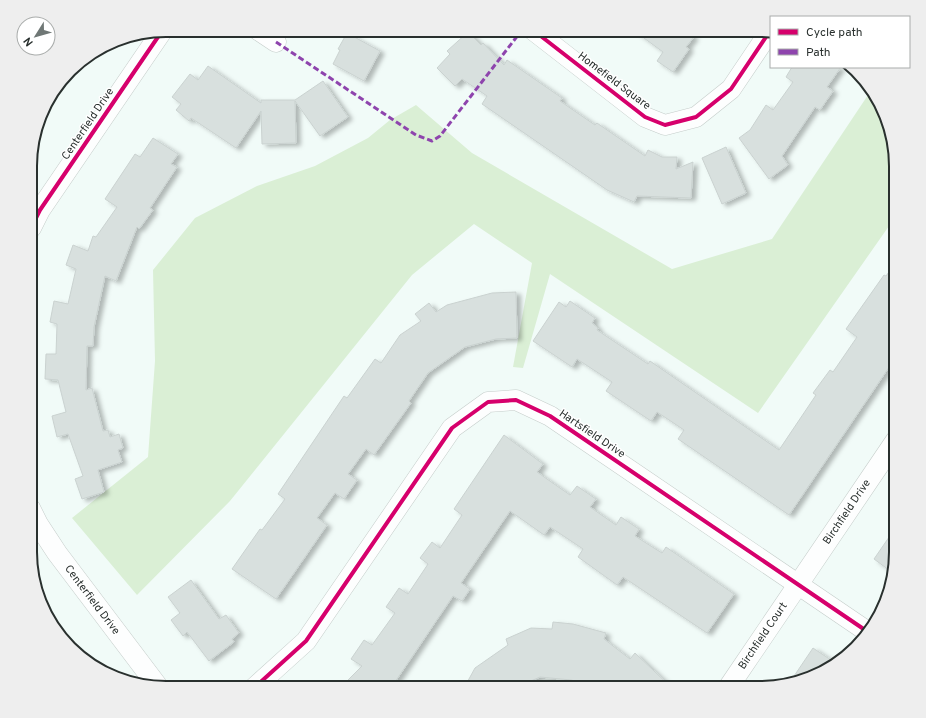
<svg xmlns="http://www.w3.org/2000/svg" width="926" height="718" font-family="Overpass,sans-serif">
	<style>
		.green { fill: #daefd5 }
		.building { fill: #d8e0de; stroke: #cad2d0; filter: url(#shadow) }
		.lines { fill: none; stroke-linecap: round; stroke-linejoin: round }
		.street-casing { stroke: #c5cdca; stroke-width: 21 }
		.street { stroke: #fdfefe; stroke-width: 20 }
		.quiet { stroke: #8e44ad; stroke-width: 3; stroke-dasharray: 6 3; stroke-linecap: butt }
		.cycleway-casing { stroke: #fff; stroke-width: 6 }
		.cycleway { stroke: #d6006c; stroke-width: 4 }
		.labels { text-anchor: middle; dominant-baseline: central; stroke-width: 3; stroke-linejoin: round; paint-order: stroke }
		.street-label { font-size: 11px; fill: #29302e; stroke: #fff }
		.rim { fill: none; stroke: #29302e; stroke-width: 2 }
	</style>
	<defs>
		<filter id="shadow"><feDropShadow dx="4.5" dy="2.5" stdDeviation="2" flood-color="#0004"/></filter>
	</defs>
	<rect width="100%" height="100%" fill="#f1fbf8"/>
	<path class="green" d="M870,92L886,114L896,166V216L758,413L550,274L523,368L513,367L532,263L474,224L412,275L230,501L137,595L72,518L148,457L155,361L153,270L195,218L257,186L315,166L368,138L390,120L416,105L472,153L672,269L772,239Z"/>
	<g class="building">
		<path d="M633,30H685L694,37L686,47L689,49L673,72L657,61L663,52Z"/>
		<path d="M468,32L481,45L483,43L504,65L507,60L562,98L560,101L595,125L597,123L645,156L648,150L662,157H677L676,169L693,162L691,198L637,196L634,202L607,190L482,104L487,96L462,79L455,86L437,68L450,54L447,51Z"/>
		<path d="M347,33L380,51L364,81L333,64L340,50L338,49Z"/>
		<path d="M208,66L261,103V100H295L323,81L348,117L320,136L295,101L296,143L262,144L261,111L236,148L191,118L189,121L176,110L181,104L172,97L190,74L198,80Z"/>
		<path d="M792,67H841L827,87L833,91L820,110L815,107L782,156L788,165L769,179L739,138L750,130L766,105L773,110L793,82L786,77Z"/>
		<path d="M153,138L178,154L171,164L177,167L150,208L153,210L139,229L137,227L116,281L105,276L94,327L93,346H87L86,390L92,388L103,431L108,430L110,437L119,434L123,448L118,450L122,462L98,470L104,492L82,499L75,479L83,476L68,434L57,437L52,416L66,412L58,380L45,379L46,354H56L57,324L50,322L54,301L68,304L76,269L66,265L73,245L88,251L93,236L96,237L117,207L105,199L135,154L140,157Z"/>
		<path d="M726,147L746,193L722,204L702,158Z"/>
		<path d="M896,262V357L789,515L678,439L684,430L657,412L651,421L606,391L612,382L577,359L572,367L533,341L559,302L566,307L570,301L595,318L592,323L598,328L597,330L648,364L650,361L779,450L816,395L813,393L830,370L833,372L857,337L846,329L884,275L886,276Z"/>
		<path d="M516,292L517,338L496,339L465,347L428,373L409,401L411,403L374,455L366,449L348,474L357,480L344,499L335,493L317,518L327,525L276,599L232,569L260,529L262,530L285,499L278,494L344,396L347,398L375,359L381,363L400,335L421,321L415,314L429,303L436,312L447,305L492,293Z"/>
		<path d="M504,435L543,464L537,472L570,495L577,486L596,499L590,507L616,525L621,517L639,529L635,536L662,553L666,547L734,594L707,633L623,577L617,585L578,557L583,549L550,527L544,535L510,511L461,583L470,589L462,601L453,596L391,688H340L362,666L351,659L364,640L372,645L395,613L386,607L399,588L408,594L428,564L420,558L432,542L440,548L462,515L454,509Z"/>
		<path d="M896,527V561L893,573L874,559Z"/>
		<path d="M191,580L219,619L226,615L239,633L232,639L234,642L209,661L187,632L183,636L171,620L180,613L168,597Z"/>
		<path d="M553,622L573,624L606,633L604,639L630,659L635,653L672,688H600L571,680L540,677L515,688H464L475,668L508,645L506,639L531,628L552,629Z"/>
		<path d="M813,648L834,662L812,678L790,682Z"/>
	</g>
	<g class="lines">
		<g class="street-casing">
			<g id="street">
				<path d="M258,30L276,42"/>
				<path d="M533,30L645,117L665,125L696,117L731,89L770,31"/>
				<path d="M31,228L40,210L162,31"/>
				<path d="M30,508L38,524L57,553L159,688"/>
				<path d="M254,688L306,641L452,428L488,402L516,400L550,416L868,632"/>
				<path d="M728,688L896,440"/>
			</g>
		</g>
		<use href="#street" class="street"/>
		<path class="quiet" d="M276,42L416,135L432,141L440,136L522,30"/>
		<g class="cycleway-casing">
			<g id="cycleway">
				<path d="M533,30L645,117L665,125L696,117L731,89L770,31"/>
				<path d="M31,228L40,210L162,31"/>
				<path d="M254,688L306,641L452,428L488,402L516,400L550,416L868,632"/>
			</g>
		</g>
		<use href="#cycleway" class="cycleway"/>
	</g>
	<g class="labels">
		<g class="street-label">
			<text transform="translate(614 81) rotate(37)">Homefield Square</text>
			<text transform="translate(88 124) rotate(-56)">Centerfield Drive</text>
			<text transform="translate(592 434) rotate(34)">Hartsfield Drive</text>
			<text transform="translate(847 512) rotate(-56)">Birchfield Drive</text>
			<text transform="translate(92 600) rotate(53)">Centerfield Drive</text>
			<text transform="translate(763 636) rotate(-56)">Birchfield Court</text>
		</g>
	</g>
	<path d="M0 0H926V718H0ZM166 37H760A129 129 0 0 1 889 166V552A129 129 0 0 1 760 681H166A129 129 0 0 1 37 552V166A129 129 0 0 1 166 37Z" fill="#eee" fill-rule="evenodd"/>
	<path class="rim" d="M166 37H760A129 129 0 0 1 889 166V552A129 129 0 0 1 760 681H166A129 129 0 0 1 37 552V166A129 129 0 0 1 166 37Z"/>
	<rect x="770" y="16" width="140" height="52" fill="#ffffff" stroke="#a9acab"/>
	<rect x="778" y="29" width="20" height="6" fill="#d6006c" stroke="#a9acab"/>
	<text x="806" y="36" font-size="12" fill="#29302e">Cycle path</text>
	<rect x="778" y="49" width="20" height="6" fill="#8e44ad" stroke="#a9acab"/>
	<text x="806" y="56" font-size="12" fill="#29302e">Path</text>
	<g transform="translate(36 36) rotate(233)"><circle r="19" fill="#ffffff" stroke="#a9acab"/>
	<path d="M0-3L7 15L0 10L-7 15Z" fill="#6f7775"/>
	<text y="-6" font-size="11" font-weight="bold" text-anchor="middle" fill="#29302e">N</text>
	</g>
</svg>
